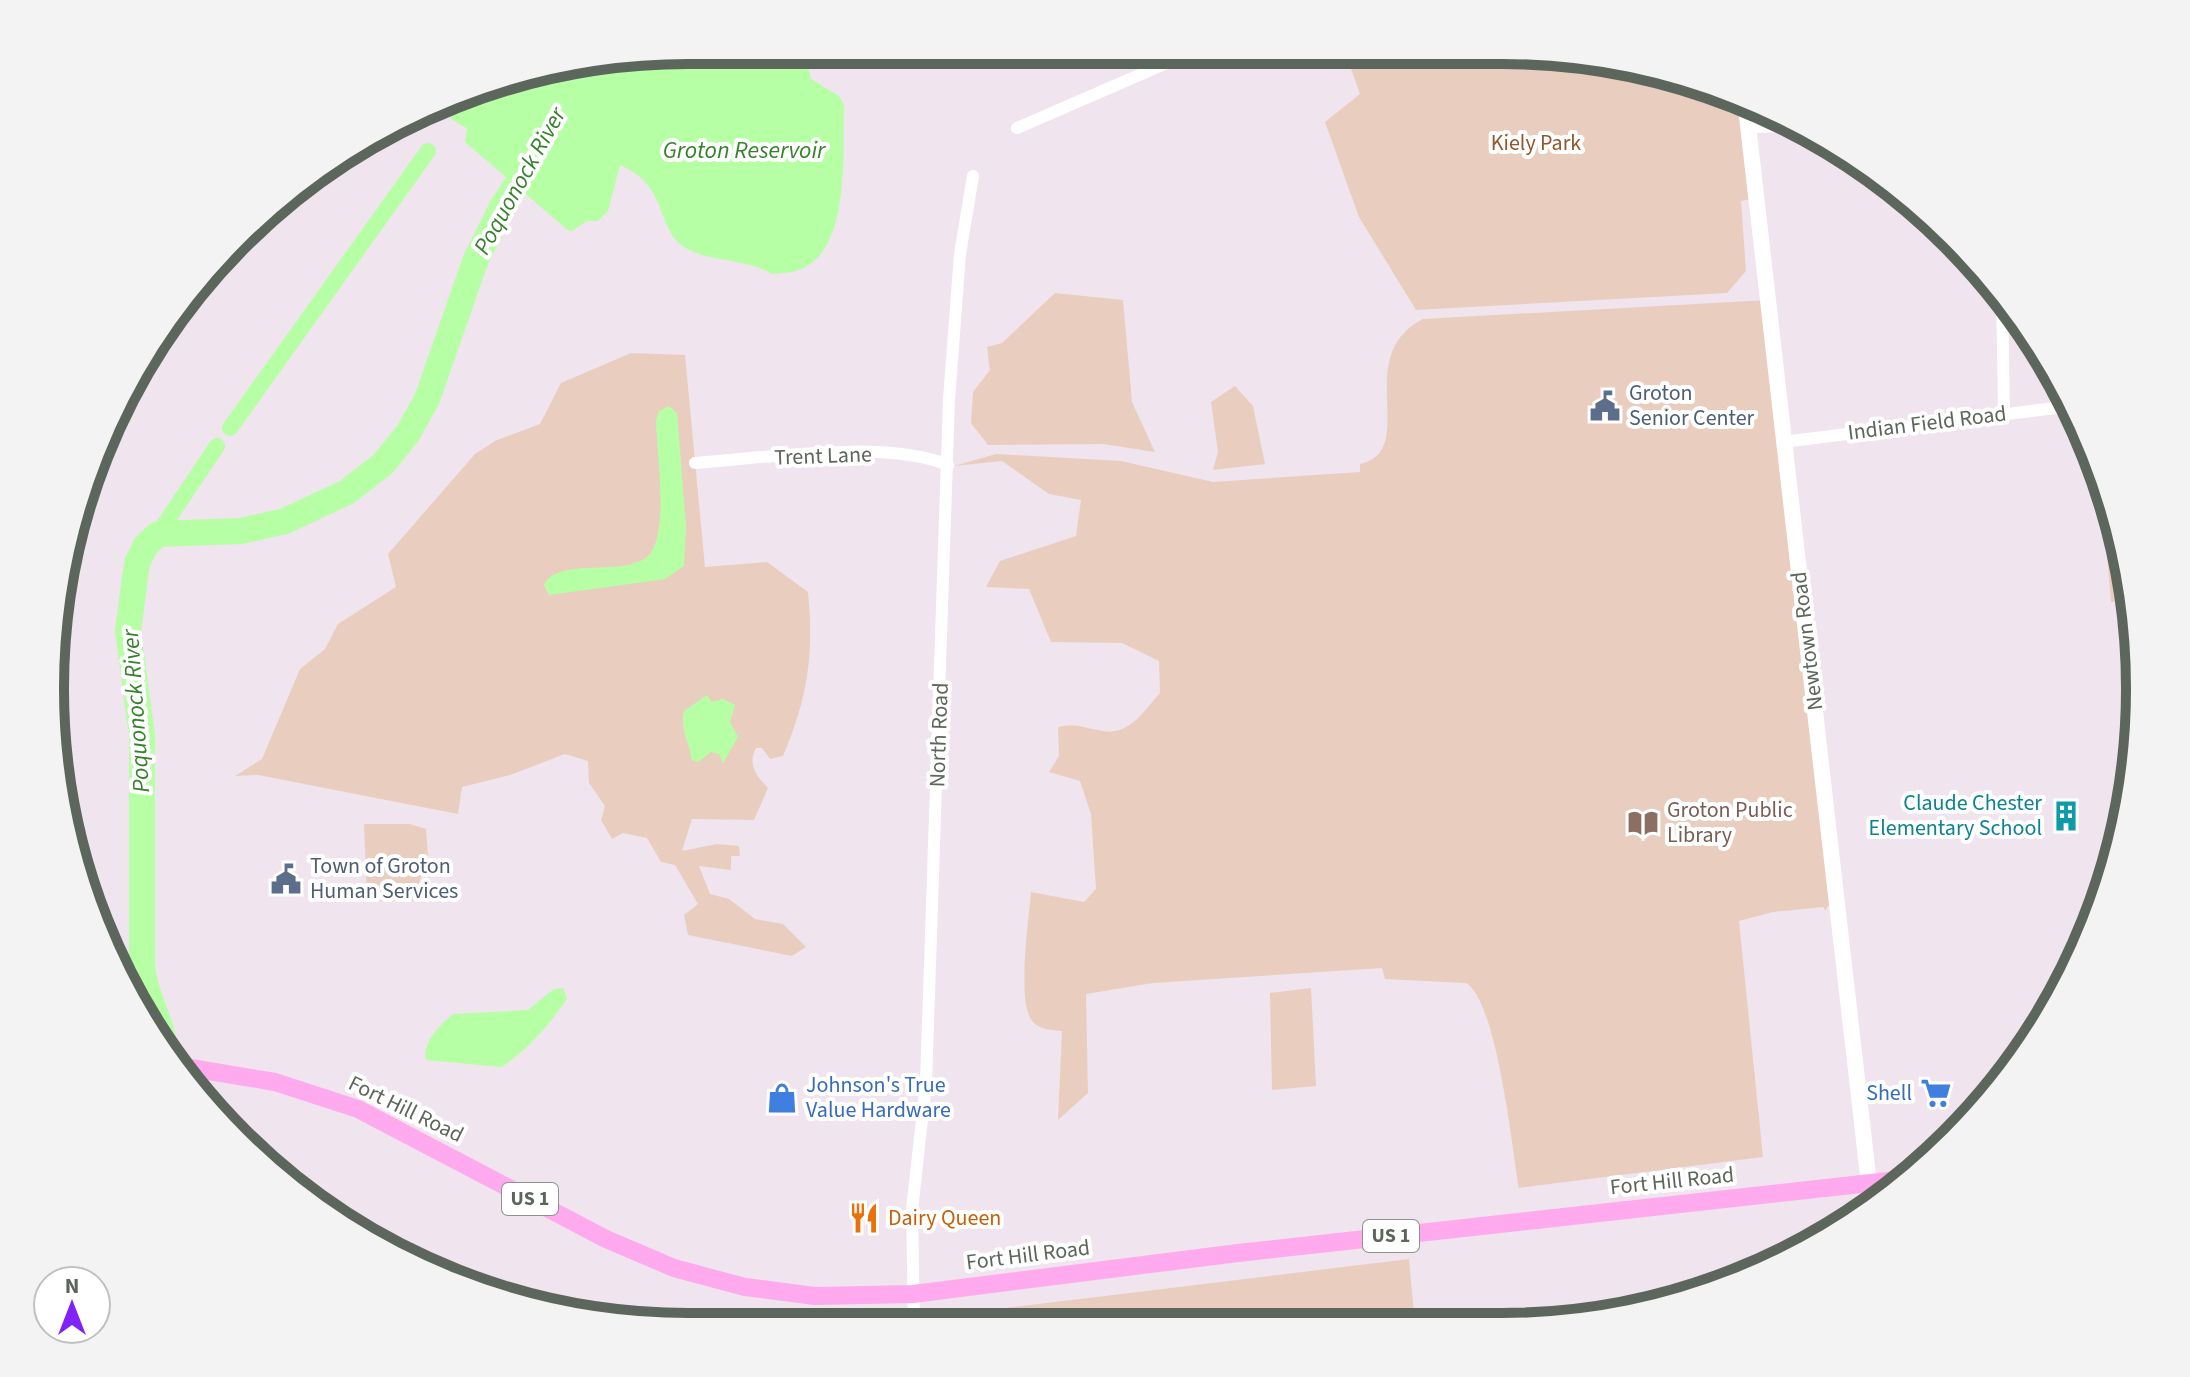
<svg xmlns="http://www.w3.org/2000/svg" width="2190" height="1377" font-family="'Source Sans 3',sans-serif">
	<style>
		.green { fill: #e9cebf }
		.water { fill: #b7ffa5 }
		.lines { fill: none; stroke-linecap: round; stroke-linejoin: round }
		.stream { stroke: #b7ffa5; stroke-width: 4 }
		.canal { stroke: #b7ffa5; stroke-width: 16 }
		.river { stroke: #b7ffa5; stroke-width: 26 }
		.street { stroke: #fff; stroke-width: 12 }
		.secondary { stroke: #fff; stroke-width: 16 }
		.primary { stroke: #fae; stroke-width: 18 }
		.labels { text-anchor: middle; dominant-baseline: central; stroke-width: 8; stroke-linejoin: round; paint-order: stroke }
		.shield { fill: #fff; stroke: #8e948d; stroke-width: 2 }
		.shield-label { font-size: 20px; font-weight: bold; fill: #5d665c }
		.park-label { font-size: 22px; fill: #915830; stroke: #fff }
		.service-label { font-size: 22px; fill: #4e5e75; stroke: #fff; text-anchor: start }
		.street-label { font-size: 22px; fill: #5d665c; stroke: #fff }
		.culture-label { font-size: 22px; fill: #0d838f; stroke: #fff; text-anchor: end }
		.education-label { font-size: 22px; fill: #785e54; stroke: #fff; text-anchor: start }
		.shop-label { font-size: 22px; fill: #366cbe; stroke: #fff; text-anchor: start }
		.food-label { font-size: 22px; fill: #c56008; stroke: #fff; text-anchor: start }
		.water-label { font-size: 24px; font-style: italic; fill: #36822b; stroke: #fff }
		.rim { fill: none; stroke: #5d665c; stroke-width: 10 }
	</style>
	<rect width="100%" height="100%" fill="#f0e4ee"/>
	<g class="green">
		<path d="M1359,54L1584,55L1744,98L1756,198L1741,201L1746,271L1727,293L1416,310L1359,217L1325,122L1360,94L1349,63Z"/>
		<path d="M1055,293L1123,300L1132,402L1155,452L1103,444L988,445L971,423L973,392L990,370L987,347L1002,343Z"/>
		<path d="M1767,300L1838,904L1828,906L1825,911L1824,907L1773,912L1739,921L1763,1157L1519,1188C1512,1148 1497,1001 1466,983L1385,979L1382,968L1153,983L1086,994L1088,1093L1058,1120L1062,1031C1051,1030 1041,1030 1033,1022C1016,1005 1029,918 1031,892L1084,902L1096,889L1091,814L1080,781L1049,772L1059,756L1058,727C1080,723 1083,728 1103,731C1129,736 1145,710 1160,693L1159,661L1122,643L1051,642L1029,589L986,587L1000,561L1076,536L1081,500L1049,494L1002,461L954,466L996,454L1121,461L1213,482L1360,472V464C1421,450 1350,356 1423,319Z"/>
		<path d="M631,353L685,355L705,567L767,562L808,592C814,654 808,698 783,756L770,759L762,748H756C747,765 757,776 768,788L754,820L692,819L682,851L717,844L739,846L740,856H731V870L699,866L710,894L729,899L755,919L783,924L806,947L792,956L688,935L684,915L698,904L675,865L661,862L647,838L623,833L612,839L601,820L605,806L589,783L588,761L565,754L510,775L462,787L458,814L258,775L235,776L262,759L300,669L325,649L338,624L396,587L388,554L475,454L497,440L540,424L561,383Z"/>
		<path d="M1235,386L1253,406L1265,464L1213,470L1218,452L1211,402Z"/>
		<path d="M2122,554L2133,600L2111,602L2107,555Z"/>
		<path d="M364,824H410L426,829L428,856L413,901H367Z"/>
		<path d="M1311,988L1316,1086L1272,1090L1270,993Z"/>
		<path d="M1409,1259L1415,1325L934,1323L940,1316Z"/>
	</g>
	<g class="water">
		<path d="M688,50L804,51L811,79L839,96L844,105C843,147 849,233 813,262C801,272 787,273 772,274C746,258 704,262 683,246C655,226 669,186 620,165L608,211L598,221H587L570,232L465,142L467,128C455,122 446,118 445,103L484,84Z"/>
		<path d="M669,406L677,413L686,526L684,566L665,579L549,595L544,585C559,554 634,581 652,551C668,522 657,455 656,421L659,411Z"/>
		<path d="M707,695L712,702L723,699L735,705L730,722L738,737L723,763L719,754L711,752L698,762L692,760C689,742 680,729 684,711Z"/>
		<path d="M563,988L567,999C550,1024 527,1051 501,1067L426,1060C422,1042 440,1025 453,1014L528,1010L554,989Z"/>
	</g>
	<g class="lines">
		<path class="stream" d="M148,1023L158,1020"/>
		<g class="canal">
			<path d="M230,428L428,151"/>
			<path d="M158,534L217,446"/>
		</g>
		<path class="river" d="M165,1052C163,1022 145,997 142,967V736L128,631L137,563L146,545L158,534L241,531L285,521L347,492L383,464L408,433L427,399L476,259L502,207L535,157"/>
		<g class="street">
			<path d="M1748,127L1793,126"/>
			<path d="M1017,128L1190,53"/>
			<path d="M2002,296L2004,413"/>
			<path d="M1783,442L2071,406"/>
			<path d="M695,463C765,458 884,439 948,465"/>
			<path d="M914,1323L912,1210L926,1083L949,399L960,254L973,176"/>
		</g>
		<path class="secondary" d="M1745,99L1869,1184"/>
		<path class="primary" d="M179,1066L275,1082L358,1109L606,1239L674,1268L745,1287L815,1296L913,1294L1238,1253L1907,1179"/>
	</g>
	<defs>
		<g id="civic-bare" transform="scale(2.4)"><path d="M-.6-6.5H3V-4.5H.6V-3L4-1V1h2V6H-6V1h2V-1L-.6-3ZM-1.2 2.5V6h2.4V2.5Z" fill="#5c6f8a" stroke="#fff" stroke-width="2.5" paint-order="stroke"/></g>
		<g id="building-bare" transform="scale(2.4)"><path d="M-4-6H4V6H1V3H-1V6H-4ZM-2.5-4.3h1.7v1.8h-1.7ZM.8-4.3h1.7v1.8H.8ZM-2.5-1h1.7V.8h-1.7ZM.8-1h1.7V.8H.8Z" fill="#0f9aa8" stroke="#fff" stroke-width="2.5" paint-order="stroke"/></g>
		<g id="library-bare" transform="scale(2.4)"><path d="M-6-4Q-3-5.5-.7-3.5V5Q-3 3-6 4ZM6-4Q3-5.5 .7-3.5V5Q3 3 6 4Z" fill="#8d6e63" stroke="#fff" stroke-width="2.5" paint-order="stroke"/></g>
		<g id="supermarket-bare" transform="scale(2.4)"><path d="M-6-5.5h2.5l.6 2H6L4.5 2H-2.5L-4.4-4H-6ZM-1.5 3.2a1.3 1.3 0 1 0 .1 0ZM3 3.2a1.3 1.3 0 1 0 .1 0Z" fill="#3f7fe0" stroke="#fff" stroke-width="2.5" paint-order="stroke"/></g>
		<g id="shop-bare" transform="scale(2.4)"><path d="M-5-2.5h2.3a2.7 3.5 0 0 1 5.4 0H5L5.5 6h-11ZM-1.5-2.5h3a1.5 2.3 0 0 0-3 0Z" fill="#3f7fe0" stroke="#fff" stroke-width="2.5" paint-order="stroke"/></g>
		<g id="restaurant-bare" transform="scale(2.4)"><path d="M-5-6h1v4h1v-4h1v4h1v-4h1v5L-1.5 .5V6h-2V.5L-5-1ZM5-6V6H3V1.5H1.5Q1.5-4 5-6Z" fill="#e8710a" stroke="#fff" stroke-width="2.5" paint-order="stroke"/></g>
	</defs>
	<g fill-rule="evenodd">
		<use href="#civic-bare" x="1605" y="406"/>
		<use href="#building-bare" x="2066" y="816"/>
		<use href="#library-bare" x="1643" y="823"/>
		<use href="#civic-bare" x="286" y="879"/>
		<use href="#supermarket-bare" x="1936" y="1093"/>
		<use href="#shop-bare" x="782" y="1098"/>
		<use href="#restaurant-bare" x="864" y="1218"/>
	</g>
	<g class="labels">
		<g class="shield">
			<rect x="502" y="1183" width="56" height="32" rx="6"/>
			<rect x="1363" y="1220" width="56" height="32" rx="6"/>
		</g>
		<g class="shield-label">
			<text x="530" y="1199">US 1</text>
			<text x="1391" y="1236">US 1</text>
		</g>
		<g class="park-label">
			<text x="1536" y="143">Kiely Park</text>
		</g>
		<g class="service-label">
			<text x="1629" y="393">Groton<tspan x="1629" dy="25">Senior Center</tspan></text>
			<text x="310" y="866">Town of Groton<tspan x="310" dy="25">Human Services</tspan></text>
		</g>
		<g class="street-label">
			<text transform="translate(1927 423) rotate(-7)">Indian Field Road</text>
			<text transform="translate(823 456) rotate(-2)">Trent Lane</text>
			<text transform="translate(1807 641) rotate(-97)">Newtown Road</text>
			<text transform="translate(939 735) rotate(-88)">North Road</text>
			<text transform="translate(406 1109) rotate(26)">Fort Hill Road</text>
			<text transform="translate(1672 1181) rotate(-6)">Fort Hill Road</text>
			<text transform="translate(1028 1255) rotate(-7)">Fort Hill Road</text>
		</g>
		<g class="culture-label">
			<text x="2042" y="803">Claude Chester<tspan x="2042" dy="25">Elementary School</tspan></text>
		</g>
		<g class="education-label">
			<text x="1667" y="810">Groton Public<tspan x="1667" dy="25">Library</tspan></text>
		</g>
		<g class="shop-label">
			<text x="806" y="1085">Johnson's True<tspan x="806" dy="25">Value Hardware</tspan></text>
			<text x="1912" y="1093" text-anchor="end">Shell</text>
		</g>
		<g class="food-label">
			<text x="888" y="1218">Dairy Queen</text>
		</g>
		<g class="water-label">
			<text x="744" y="150">Groton Reservoir</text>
			<text transform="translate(520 181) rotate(-61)">Poquonock River</text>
			<text transform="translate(136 711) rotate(-94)">Poquonock River</text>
		</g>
	</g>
	<path d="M0 0H2190V1377H0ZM688 64H1502A624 624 0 0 1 2126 688V689A624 624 0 0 1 1502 1313H688A624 624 0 0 1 64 689V688A624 624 0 0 1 688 64Z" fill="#f2f3f2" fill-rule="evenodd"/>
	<path class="rim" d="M688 64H1502A624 624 0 0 1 2126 688V689A624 624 0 0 1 1502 1313H688A624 624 0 0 1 64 689V688A624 624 0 0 1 688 64Z"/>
	<g transform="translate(72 1305)"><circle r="38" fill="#ffffff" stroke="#bec2be" stroke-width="2"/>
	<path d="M0-6L14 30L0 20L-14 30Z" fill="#8023f7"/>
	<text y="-12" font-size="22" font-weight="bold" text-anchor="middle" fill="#5d665c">N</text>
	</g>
</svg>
